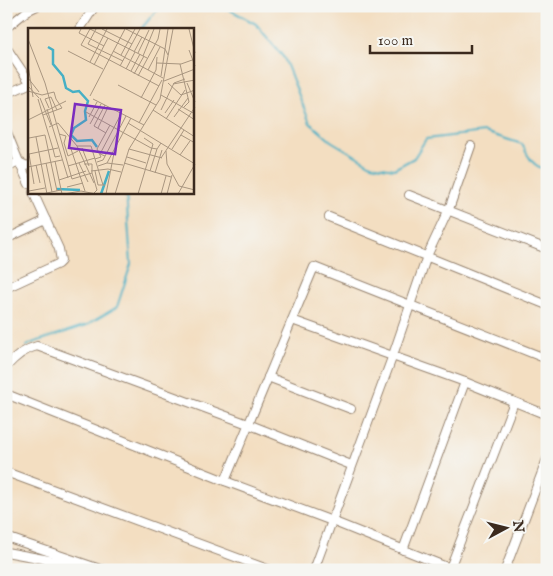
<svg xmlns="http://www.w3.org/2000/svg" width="553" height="576" font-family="'IM FELL English',serif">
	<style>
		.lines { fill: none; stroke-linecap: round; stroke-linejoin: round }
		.stream { stroke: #46b0c5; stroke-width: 2 }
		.minor-casing { stroke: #978470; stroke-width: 10 }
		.minor { stroke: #fff; stroke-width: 8 }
		.inset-river { fill: none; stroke: #46b0c5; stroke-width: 2.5 }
		.inset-road { fill: none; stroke: #a99680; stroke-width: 1 }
		.view { fill: #7b2cbf; fill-opacity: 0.15; stroke: #7b2cbf; stroke-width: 2.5 }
		.inset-edge { fill: none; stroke: #3b2a1e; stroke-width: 2.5 }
	</style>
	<rect width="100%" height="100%" fill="#f6f6f2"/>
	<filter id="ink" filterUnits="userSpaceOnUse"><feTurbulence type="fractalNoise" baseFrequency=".02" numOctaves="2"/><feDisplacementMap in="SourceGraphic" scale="10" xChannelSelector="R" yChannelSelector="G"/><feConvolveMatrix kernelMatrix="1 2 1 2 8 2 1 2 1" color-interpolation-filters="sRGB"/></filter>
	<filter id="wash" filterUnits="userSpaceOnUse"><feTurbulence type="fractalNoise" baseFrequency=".0096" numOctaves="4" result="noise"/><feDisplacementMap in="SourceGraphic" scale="20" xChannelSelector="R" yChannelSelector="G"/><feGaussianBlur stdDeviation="1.12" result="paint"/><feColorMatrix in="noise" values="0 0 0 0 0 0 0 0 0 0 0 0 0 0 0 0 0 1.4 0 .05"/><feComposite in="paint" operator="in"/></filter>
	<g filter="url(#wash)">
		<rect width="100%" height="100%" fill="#f3dec1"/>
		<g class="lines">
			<g class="stream">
				<path d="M223,6L256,24L284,58L310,123L331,141L371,165L394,169L414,158L426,139L484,132L522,144C528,156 533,168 547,169"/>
				<path d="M141,29L160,6"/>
				<path d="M27,346L32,343L87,325L117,307L131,264L126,192"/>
			</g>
		</g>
	</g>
	<g filter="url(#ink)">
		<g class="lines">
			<g class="minor-casing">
				<g id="minor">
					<path d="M6,28L27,11L37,6"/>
					<path d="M80,29L95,6"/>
					<path d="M6,47L29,81"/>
					<path d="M6,94L29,84"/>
					<path d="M6,130L19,162L6,168"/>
					<path d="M29,165L27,166L19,162L29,184"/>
					<path d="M409,195L547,249"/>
					<path d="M329,217L547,305"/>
					<path d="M6,239L46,220"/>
					<path d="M6,288L58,264L61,261L59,249L33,192"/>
					<path d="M292,320L465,382L547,415"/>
					<path d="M6,367C15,357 24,349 37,346L248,424L351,465"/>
					<path d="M268,377L351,409"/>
					<path d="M6,394L225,481L332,521L454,570"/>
					<path d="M6,472L270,570"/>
					<path d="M225,481L314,267L547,359"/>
					<path d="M6,537L103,570"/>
					<path d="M403,550L465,382"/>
					<path d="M6,552L76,565"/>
					<path d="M450,568L514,402"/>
					<path d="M314,570L393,355L427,256L449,209L471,146"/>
					<path d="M505,570L547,459"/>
				</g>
			</g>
			<use href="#minor" class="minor"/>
		</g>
	</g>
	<g transform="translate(28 28)">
		<rect width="166" height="166" fill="#f3dec1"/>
		<path class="inset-river" d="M20,19L25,22V36L35,48L38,60L45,64L51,63L60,73L57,83L58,92L46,100L43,107L49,113L64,112L69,119M29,161L52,162M73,166L81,143"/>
		<path class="inset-road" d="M53,1L51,5L76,18M62,1L53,17L131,58M62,1L119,30M68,1L60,16L95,33M74,1L104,16M98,1L137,21L140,27M161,1L167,25M0,11L17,55L44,151L64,145V136H56M161,22L167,38M40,23L75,41M85,23L135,50M106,24L114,9M110,25L121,2M93,27L107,1M115,28L126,1M62,34L79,1M129,35L153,36L167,31M152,36L161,74L156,79M0,37L5,69M66,37L80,10M92,38L112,1M98,41L107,24M120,42L132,19M103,43L112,26M106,46L116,28M110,48L130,11L132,1M133,48L140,1M0,50L11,64M136,53L167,41M140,55L153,67L167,62M159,55L167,74M145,56L167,52M90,57L128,77M0,58L11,70M0,63L14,67L26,64L28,71M133,67L167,86M62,68L97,1M12,70L23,97M113,70L128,42L129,29M10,71L25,121L30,120M65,71L116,97M77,77L66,98L78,105M21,80L17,71L23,69L29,82M19,81L40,150M150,81L167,92M125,82L167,109M133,82L146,55L157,51M58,84L123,120L129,121L133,115M137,85L146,72M15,87L34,80L28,71M61,89L69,74M146,89L160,70M138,91L157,62M0,92L38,73M100,95L167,136M111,95L134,52M62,96L73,76M21,99L30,95L49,118H63L75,157M70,100L80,79M31,106L38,108L36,115L40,128L50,123M153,107L167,115M8,109L19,166M1,110L17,107L29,163M49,118L66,155M54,120L61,138M43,121L57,163M101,121L134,130M144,121L156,102M138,123L139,136L151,158L167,162M152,127L162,113M77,128L72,126L93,86M99,129L118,135M133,130L167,79M67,131L73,129L69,121L82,97M27,133L34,166M69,134L75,132L98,88M18,135L24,164M51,135L60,154M79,135L103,90M96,135L143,149M8,137L12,155M40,138L67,130M70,138L79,135L95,137M0,139L34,132M63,143L80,141L93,144M67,143L70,157H77M122,143L129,121M64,145L69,162L66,165M127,145L134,122M31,152L58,143M6,156L1,126L25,121L27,129L32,128M39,159L55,155M1,163L17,160M14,166L33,162M36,166L53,163L68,166M78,166L86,125M87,166L101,121L132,71L145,1M110,166L125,116L116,110M133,166L138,148M139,166L144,147M150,166L167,136"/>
		<path class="view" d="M47,76L93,82L87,126L41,120Z"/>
		<rect width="166" height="166" class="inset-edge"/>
	</g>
	<rect width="553" height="576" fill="none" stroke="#f6f6f2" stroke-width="25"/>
	<g transform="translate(506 528) rotate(83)" stroke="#f6f6f2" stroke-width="4" paint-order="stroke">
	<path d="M0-4L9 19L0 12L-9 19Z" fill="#3b2a1e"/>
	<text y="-8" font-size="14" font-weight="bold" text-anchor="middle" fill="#3b2a1e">N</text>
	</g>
	<path d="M370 45v8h102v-8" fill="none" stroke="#3b2a1e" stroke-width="2.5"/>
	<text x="378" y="45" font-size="15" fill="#3b2a1e" stroke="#f6f6f2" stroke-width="4" paint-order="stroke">100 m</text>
</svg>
